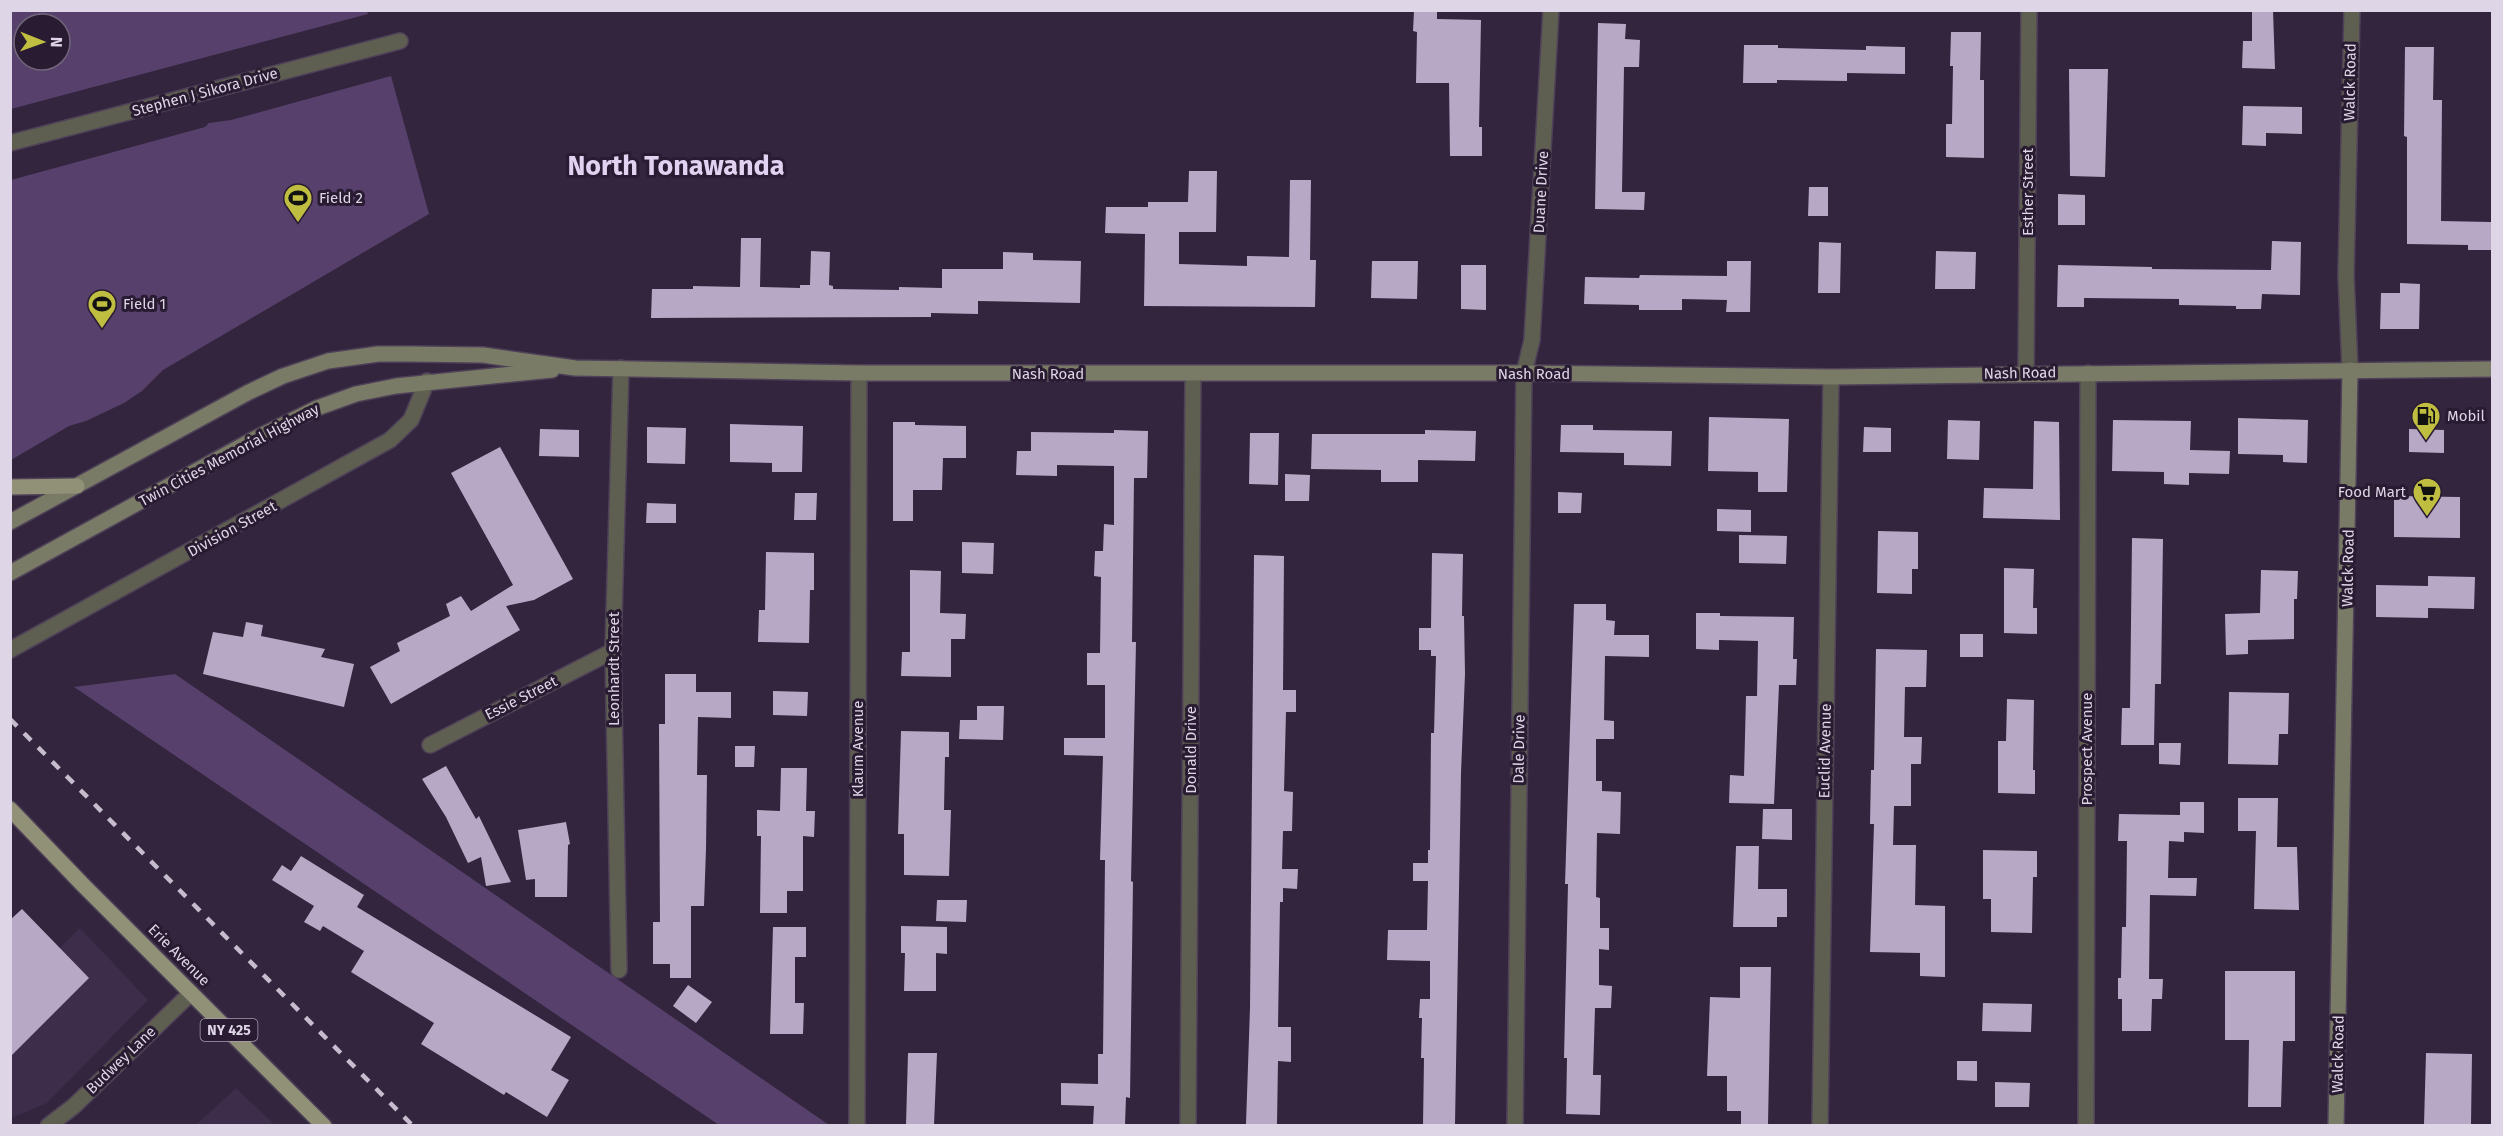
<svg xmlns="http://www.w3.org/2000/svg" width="2503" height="1136" font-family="'Fira Sans',sans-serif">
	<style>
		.built { fill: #3d2d4b }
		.green { fill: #57406b; fill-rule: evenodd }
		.building { fill: #b7a8c6 }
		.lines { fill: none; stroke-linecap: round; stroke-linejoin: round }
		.street-casing { stroke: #4e4158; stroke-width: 18 }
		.secondary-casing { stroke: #4e4158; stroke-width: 18 }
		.primary-casing { stroke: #4e4158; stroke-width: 18 }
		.street { stroke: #5e5e51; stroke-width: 15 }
		.secondary { stroke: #7a7b66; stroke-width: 15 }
		.primary { stroke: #909176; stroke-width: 15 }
		.rail { stroke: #c5bccd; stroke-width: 4.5; stroke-dasharray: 10 10; stroke-linecap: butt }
		.labels { text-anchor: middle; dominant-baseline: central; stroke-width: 6; stroke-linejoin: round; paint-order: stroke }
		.shield { fill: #281b32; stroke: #a79eb0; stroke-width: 1.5 }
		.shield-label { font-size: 14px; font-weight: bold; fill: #ded6e6 }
		.street-label { font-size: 15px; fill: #ded6e6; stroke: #281b32 }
		.poi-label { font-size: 15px; fill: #ded6e6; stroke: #281b32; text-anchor: start }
		.town-label { font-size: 27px; font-weight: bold; fill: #e2d2f1; stroke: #281b32 }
	</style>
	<rect width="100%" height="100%" fill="#32253d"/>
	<g class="built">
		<path d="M80,928L148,1000L47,1103L11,1118V996Z"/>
		<path d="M236,1088L275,1125H196Z"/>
	</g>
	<g class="green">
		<path d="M367,11L368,14L11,109V11ZM24,24H60V60H24Z"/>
		<path d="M391,76L429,214L163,370L142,391L124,403L86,421L69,426L11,460V180L205,127L209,123L231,120Z"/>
		<path d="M175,674L829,1125H719L74,687Z"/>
	</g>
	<g class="building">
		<path d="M2252,10H2273L2275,69L2242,68L2243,41H2252Z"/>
		<path d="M1414,11L1437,12V19L1481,20L1479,127H1482V156H1450L1449,83H1416L1417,32L1413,31Z"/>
		<path d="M1598,23L1626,24L1625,39L1640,40L1639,67H1624L1622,192H1645L1644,210L1595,209Z"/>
		<path d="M1951,32H1981L1980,80H1984V158L1946,157V124H1952L1953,66H1950Z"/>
		<path d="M1744,45H1778V48L1866,50V46L1905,47V74L1847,73V81L1777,80V83H1743Z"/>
		<path d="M2405,47H2434L2433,100H2442L2441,221L2491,222V250H2468V245L2407,244V137L2404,136Z"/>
		<path d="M2069,69H2108L2105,177L2070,176Z"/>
		<path d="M2243,106L2302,107V134L2266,133V146L2242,145Z"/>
		<path d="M1189,171H1217L1216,232H1179V264L1247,266V256L1289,257L1290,180H1311L1310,260H1316L1315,307L1144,306L1145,234L1105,233L1106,207H1148V202H1188Z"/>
		<path d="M1809,187H1828V216H1808Z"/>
		<path d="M2058,194L2085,195V225H2058Z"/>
		<path d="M741,238H761L760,287L800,288V285H810L811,251L830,252L829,285L833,286V289L899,290V287L942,288V269H1003V252L1033,253V260L1081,261L1080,303L978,301V314L931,313V317L651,318L652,289H693V286L740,287Z"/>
		<path d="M2272,241L2301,242L2300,295L2262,294L2261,309H2236V306L2179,305V299L2084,298V307H2057L2058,265L2152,267V269L2271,270Z"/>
		<path d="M1819,242L1841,243L1840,293H1818Z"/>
		<path d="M1936,251L1976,252L1975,289H1935Z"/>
		<path d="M1372,261H1418L1417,299L1371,298Z"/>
		<path d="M1727,261H1751L1750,312H1726L1727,300L1682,299V310H1639V305L1584,304L1585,277L1639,278L1640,275L1727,276Z"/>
		<path d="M1461,265H1486V310L1461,309Z"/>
		<path d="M2400,283L2420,284L2419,329H2380L2381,293H2400Z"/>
		<path d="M1709,417L1789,419L1787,492H1758V472L1708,471Z"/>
		<path d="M2238,418L2308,420L2307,463L2283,462V455L2238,454Z"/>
		<path d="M1948,420L1980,421L1979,460L1947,459Z"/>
		<path d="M2113,420L2191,421L2190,450L2230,451L2229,474L2189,473V485L2164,484V472L2112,471Z"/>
		<path d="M2034,421L2059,422L2060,520L1983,518L1984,488L2033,489Z"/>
		<path d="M893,422H915V425L966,426V458H943L942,490H913V521H893Z"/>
		<path d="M730,424L803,426L802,472H772V463L730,462Z"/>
		<path d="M1561,425H1593V430L1672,431L1671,466L1624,465V453L1560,452Z"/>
		<path d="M647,427L686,428L685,464L647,463Z"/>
		<path d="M1864,427L1891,428V452H1863Z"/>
		<path d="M540,429L579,430V457L539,456Z"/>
		<path d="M2409,429L2444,430V453L2409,452Z"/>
		<path d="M1114,430L1148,431L1147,478H1134L1132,642H1136L1131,881L1133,882L1130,1098L1126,1097L1125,1125H1093L1094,1106L1061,1105V1083L1098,1084V1054H1103L1105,860H1100L1103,756L1064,755V738H1105V685H1087V653H1100L1101,577L1094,576L1095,551H1103L1104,524L1114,525V466L1057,465V476L1016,475L1017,451H1031V432L1114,433Z"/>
		<path d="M1425,430L1476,431L1475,461L1418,460V482H1381V470L1311,469L1312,434H1425Z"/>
		<path d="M1250,433H1279L1278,485L1249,484Z"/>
		<path d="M500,447L573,579L534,600L506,606L520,630L391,704L370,667L400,651L397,643L450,616L446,604L461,596L471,611L513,585L451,473Z"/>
		<path d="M1285,474L1310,475L1309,501H1285Z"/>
		<path d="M1558,492L1582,493L1581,513H1558Z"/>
		<path d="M795,493H817L816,520H794Z"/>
		<path d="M2394,496L2460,497V538L2394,537Z"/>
		<path d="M647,503L676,504V523H646Z"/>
		<path d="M1717,509L1751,510V532L1717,531Z"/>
		<path d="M1878,531L1918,532V569H1912V594L1877,593Z"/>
		<path d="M1739,535L1787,536L1786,564L1739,563Z"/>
		<path d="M2132,538L2163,539L2161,684H2155L2154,745H2121L2122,708H2130Z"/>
		<path d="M962,542L994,543L993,574L962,573Z"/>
		<path d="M766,552L814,553V590H810L809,643L758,642L759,610H765Z"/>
		<path d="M1432,553L1463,554L1462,616H1464L1465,674L1461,773L1455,1125H1423L1424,1058H1421L1422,1018H1419L1420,999H1430V961L1387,960L1388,930H1427L1428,881H1413V863H1428V850H1430L1431,733H1434L1436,656H1431V650H1419V628H1431Z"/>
		<path d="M1254,555L1284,556L1283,690H1296V712H1286L1284,791L1293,792L1292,831H1283L1282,869H1298L1297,889L1283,888V902H1280L1278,1027H1291V1062L1278,1061L1277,1124H1246L1250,1008Z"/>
		<path d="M2004,568L2034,569L2033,608H2037V634L2004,633Z"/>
		<path d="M910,570L941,571L940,613L966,614L965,639H951V677L901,676L902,652H910Z"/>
		<path d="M2261,570L2298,571L2297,599H2294V639L2248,640V654L2226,655L2225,614L2260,613Z"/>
		<path d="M2428,576L2475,577L2474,609L2428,608V618L2376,617V585L2428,586Z"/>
		<path d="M1574,604H1606V620L1615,621L1614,635H1649V657L1605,656L1604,720L1614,721V739H1596V781H1602V791L1621,792L1620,834L1597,833L1596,897L1600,898V928H1609V950L1599,949V985L1612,986L1611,1008H1595L1593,1075H1601L1600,1115L1566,1114L1567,1058H1564L1568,884H1565Z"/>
		<path d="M1696,613H1720V616L1794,617L1793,659H1797L1796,685H1779L1774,804L1729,803L1730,775L1744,776L1746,696H1757L1758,641L1719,640V650L1696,649Z"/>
		<path d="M246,622L263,625L261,636L325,649L321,657L354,664L344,707L203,674L213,632L243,637Z"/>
		<rect x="1960" y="634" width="23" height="23"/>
		<path d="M1876,649L1927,650L1926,687H1905L1904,737H1922L1921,764H1911V806H1894L1893,845H1916L1915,905L1945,906V977L1920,976V953L1870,952L1874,824H1870L1871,770H1874Z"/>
		<path d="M665,674H696V692H731V718L698,717L697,775H707L706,849L704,906H691V978H670V964H653V922H660L659,724H665Z"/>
		<path d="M773,691L808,692L807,716L773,715Z"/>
		<path d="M2229,692L2289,693L2288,734H2279L2278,765L2228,764Z"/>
		<path d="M2007,699L2034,700L2033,770H2035V794L1998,793V741H2006Z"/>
		<path d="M977,706H1004L1003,740L959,739L960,720H977Z"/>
		<path d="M901,731L949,732V757H945L944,810H951L949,876L904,875V834H898Z"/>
		<path d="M2159,743H2181L2180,765L2159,764Z"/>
		<path d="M735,746H755L754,767H735Z"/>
		<path d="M446,766L476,819L479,816L511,882L486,886L481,857L468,863L446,817L422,779Z"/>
		<path d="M781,768H807L806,811H815L814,837L803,836V891H787V913H760L761,836H757V810L780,811Z"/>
		<path d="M2238,798H2278L2277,847H2297L2299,910L2254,909L2256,831H2238Z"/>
		<path d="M2180,802H2204V833L2184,832V842L2169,841L2168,878H2197L2196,896L2150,895L2149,979H2163L2162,999H2152L2151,1031H2122V999H2118V978H2121L2122,927H2126L2127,841H2118L2119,814L2180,815Z"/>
		<path d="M1763,809H1792V840L1762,839Z"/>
		<path d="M566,822L570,844L568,845L567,897H535V879L526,880L518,830Z"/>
		<path d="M1736,846H1759L1758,889H1787V917H1777V927H1733Z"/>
		<path d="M1983,850L2037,851V877H2033L2032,933L1991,932V899H1983Z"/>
		<path d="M301,856L364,895L357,907L571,1037L551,1070L569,1080L547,1117L506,1092L504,1095L421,1044L434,1023L351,972L364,951L323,926L320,931L304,922L314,906L272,880L282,865L291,871Z"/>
		<path d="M937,900H967L966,922L936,921Z"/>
		<path d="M22,909L89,978L10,1057V920Z"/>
		<path d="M901,926L947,927V954L936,953V991H904L905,953H901Z"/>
		<path d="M773,927H806V957H795V1003H804L803,1034H770Z"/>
		<path d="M1740,967H1771L1768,1125H1741V1111H1727V1076H1707L1710,997L1740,998Z"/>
		<path d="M2225,971H2295V1041H2283L2281,1107H2248L2249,1040H2225Z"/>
		<path d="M688,985L712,1002L696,1023L673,1006Z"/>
		<path d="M1983,1003L2032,1004L2031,1032L1982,1031Z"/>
		<path d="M908,1053H937L934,1125H906Z"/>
		<path d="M2426,1053L2472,1054L2471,1124H2424Z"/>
		<path d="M1957,1061H1977V1081L1957,1080Z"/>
		<path d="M1995,1082L2030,1083L2029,1107H1995Z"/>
	</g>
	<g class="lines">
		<g class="street-casing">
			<g id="street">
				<path d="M10,143L400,41"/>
				<path d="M2350,370L2346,275L2352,10"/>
				<path d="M2026,373L2029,10"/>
				<path d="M10,650L390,440L411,420L427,381"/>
				<path d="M430,745L613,651"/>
				<path d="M619,970L613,651L621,368"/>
				<path d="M48,1126L74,1106L191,993"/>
				<path d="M857,1126L859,373"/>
				<path d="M1188,1126L1193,374"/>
				<path d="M1515,1126L1524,373L1532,340L1551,10"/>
				<path d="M1820,1126L1831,377"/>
				<path d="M2086,1126L2088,373"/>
			</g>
		</g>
		<g class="secondary-casing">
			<g id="secondary">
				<path d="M10,522L249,392L283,376L328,361L378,354H411L483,355L575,368L859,373H1524L1831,377L2492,369"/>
				<path d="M10,573L256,438L317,408L356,394L396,386L552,370"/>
				<path d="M2336,1126L2350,370"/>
			</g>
		</g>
		<g class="primary-casing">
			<g id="primary">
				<path d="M10,487L77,486"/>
				<path d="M10,809L83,885L324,1126"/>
			</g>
		</g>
		<use href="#street" class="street"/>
		<use href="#secondary" class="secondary"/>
		<use href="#primary" class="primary"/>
		<path class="rail" d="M10,719L413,1126"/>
	</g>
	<defs>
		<g id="stadium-pin" transform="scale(1.5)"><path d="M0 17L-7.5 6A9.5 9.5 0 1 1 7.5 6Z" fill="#bfbe41" stroke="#281b32"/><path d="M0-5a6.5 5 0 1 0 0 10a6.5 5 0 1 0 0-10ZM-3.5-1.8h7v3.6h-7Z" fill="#111"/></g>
		<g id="fuel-pin" transform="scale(1.5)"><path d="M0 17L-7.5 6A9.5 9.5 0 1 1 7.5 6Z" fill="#bfbe41" stroke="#281b32"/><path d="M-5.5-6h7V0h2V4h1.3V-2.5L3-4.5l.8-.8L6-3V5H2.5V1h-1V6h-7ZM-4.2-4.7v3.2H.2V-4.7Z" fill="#111"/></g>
		<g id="supermarket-pin" transform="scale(1.5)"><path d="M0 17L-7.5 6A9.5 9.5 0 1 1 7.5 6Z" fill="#bfbe41" stroke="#281b32"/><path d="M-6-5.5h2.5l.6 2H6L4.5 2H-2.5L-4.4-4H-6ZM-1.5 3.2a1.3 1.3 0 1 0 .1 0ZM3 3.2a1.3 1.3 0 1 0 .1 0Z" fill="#111"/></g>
	</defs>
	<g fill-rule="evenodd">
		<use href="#stadium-pin" x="298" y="198"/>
		<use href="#stadium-pin" x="102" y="304"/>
		<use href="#fuel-pin" x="2426" y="416"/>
		<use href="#supermarket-pin" x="2427" y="492"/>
	</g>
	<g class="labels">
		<rect class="shield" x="200.5" y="1019" width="57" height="22" rx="4.5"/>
		<g class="shield-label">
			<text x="229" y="1030">NY 425</text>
		</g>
		<g class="street-label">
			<text transform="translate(2350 82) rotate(-89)">Walck Road</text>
			<text transform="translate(205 92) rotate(-15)">Stephen J Sikora Drive</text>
			<text transform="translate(1541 192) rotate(-87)">Duane Drive</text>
			<text transform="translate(2028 192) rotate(-90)">Esther Street</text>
			<text transform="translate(2020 373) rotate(-1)">Nash Road</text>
			<text x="1048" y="374">Nash Road</text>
			<text x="1534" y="374">Nash Road</text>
			<text transform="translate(229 455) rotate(-28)">Twin Cities Memorial Highway</text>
			<text transform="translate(232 529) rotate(-29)">Division Street</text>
			<text transform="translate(2348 568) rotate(-89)">Walck Road</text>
			<text transform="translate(614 669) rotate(-90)">Leonhardt Street</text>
			<text transform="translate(521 698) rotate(-27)">Essie Street</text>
			<text transform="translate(858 749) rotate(-90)">Klaum Avenue</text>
			<text transform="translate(1519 749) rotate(-89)">Dale Drive</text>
			<text transform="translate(2087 749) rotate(-90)">Prospect Avenue</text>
			<text transform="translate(1191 750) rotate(-90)">Donald Drive</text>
			<text transform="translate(1825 751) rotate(-89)">Euclid Avenue</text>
			<text transform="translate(179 955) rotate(45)">Erie Avenue</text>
			<text transform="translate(2338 1054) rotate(-89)">Walck Road</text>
			<text transform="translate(121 1060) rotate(-44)">Budwey Lane</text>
		</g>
		<g class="poi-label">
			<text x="319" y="198">Field 2</text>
			<text x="123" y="304">Field 1</text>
			<text x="2447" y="416">Mobil</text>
			<text x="2406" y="492" text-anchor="end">Food Mart</text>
		</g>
		<g class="town-label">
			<text x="676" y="166">North Tonawanda</text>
		</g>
	</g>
	<rect width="2503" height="1136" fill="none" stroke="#ded6e6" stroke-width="24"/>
	<g transform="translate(42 42) rotate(91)"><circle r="28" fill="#281b32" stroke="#71667a" stroke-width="1.5"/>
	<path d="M0-4.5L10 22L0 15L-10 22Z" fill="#bfbe41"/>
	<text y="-9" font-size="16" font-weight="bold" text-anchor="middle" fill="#ded6e6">N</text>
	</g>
</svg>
